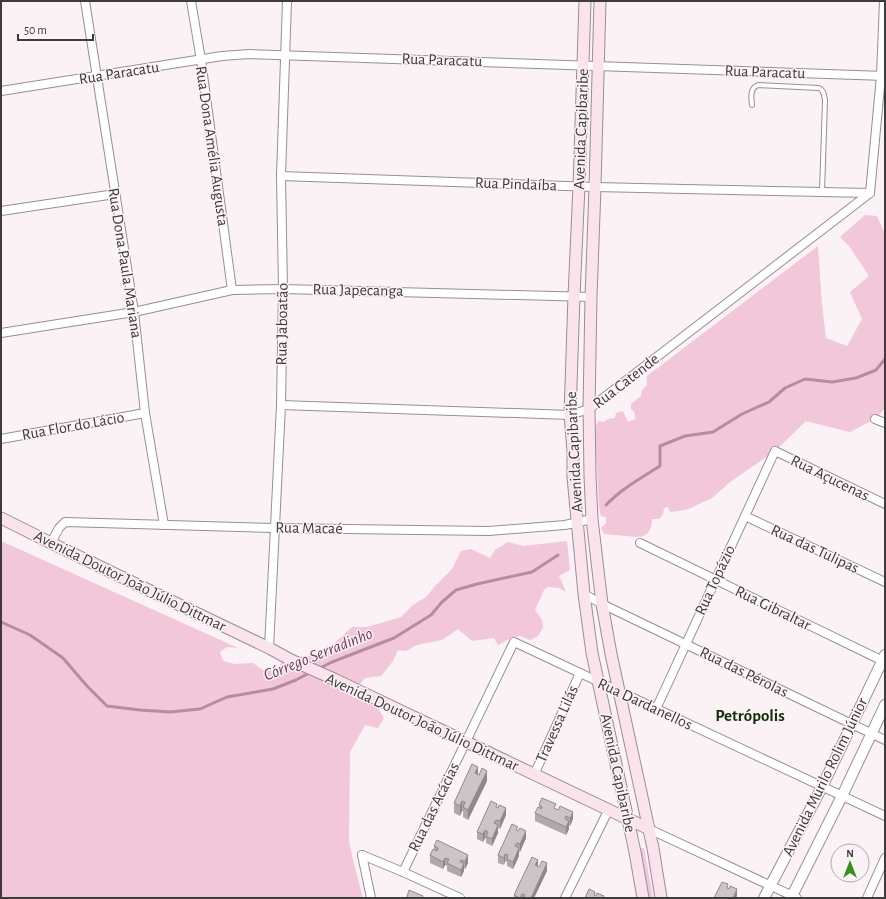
<svg xmlns="http://www.w3.org/2000/svg" width="886" height="899" font-family="'Alegreya Sans',sans-serif">
	<style>
		.green { fill: #f1c7d9 }
		.lines { fill: none; stroke-linecap: round; stroke-linejoin: round }
		.stream { stroke: #b78c9f; stroke-width: 3 }
		.service-casing { stroke: #978f92; stroke-width: 6 }
		.minor-casing { stroke: #978f92; stroke-width: 10 }
		.tertiary-casing { stroke: #978f92; stroke-width: 12 }
		.secondary-casing { stroke: #978f92; stroke-width: 13 }
		.service { stroke: #fff; stroke-width: 4 }
		.minor { stroke: #fff; stroke-width: 8 }
		.tertiary { stroke: #fff; stroke-width: 10 }
		.secondary { stroke: #fbe3ee; stroke-width: 11 }
		.wall { fill: #b0a9ac }
		.shaded-wall { fill: #90898c }
		.building { fill: #cdc4c8; stroke: #90898c }
		.labels { text-anchor: middle; dominant-baseline: central; stroke-width: 3; stroke-linejoin: round; paint-order: stroke }
		.street-label { font-size: 16px; fill: #3e3b3c; stroke: #fbf2f5 }
		.water-label { font-size: 17px; font-style: italic; fill: #773e5a; stroke: #fbf2f5 }
		.neighbourhood-label { font-size: 17px; font-weight: bold; fill: #0f3207; stroke: #fbf2f5 }
	</style>
	<rect width="100%" height="100%" fill="#fbf2f5"/>
	<g class="green">
		<path d="M865,215L877,216L885,234V408L875,419L850,432L806,421L775,451L730,482L712,498L686,510L670,512L668,507L664,508L663,515L659,519H652C651,538 642,538 626,536C619,535 611,535 604,534L601,528L606,523V517L601,516L599,507L595,432L596,425L599,421L604,422L608,419L615,418L616,413L623,411L628,422L635,419V413L631,409V404L641,396L642,390L647,385V376L818,246L822,305L826,338L847,346L862,319L850,292L869,276L849,246L840,237Z"/>
		<path d="M1,541L238,648L227,647L220,652L223,661L235,664L253,663L263,670L277,671L282,661L297,656L304,657L327,650L352,627H367L401,617L413,605L426,597L436,585L452,569L461,551L471,549L490,558L495,550L508,542L523,546L567,541L570,570L559,576L566,592L559,588L548,587L544,590L535,610L542,620L543,628L538,636L530,640L520,636L511,638L498,645L494,638L472,641L458,629L442,640L417,645L406,651L398,650L393,661L381,676L365,678L355,690L361,699L377,707L384,718L378,728L365,725L350,752L349,841L352,856L363,898H1Z"/>
		<path d="M644,848L653,898H646L637,849Z"/>
	</g>
	<g class="lines">
		<g class="stream">
			<path d="M606,505C621,489 641,478 660,466V446L685,436L713,432L742,414L769,402L785,388L805,379L832,382L856,378L876,370L885,359"/>
			<path d="M1,622L30,635L63,658L87,686L107,706L140,710L170,712L200,709L227,697L273,689L296,680L311,672"/>
			<path d="M318,669L332,662L394,638L431,615L442,602L456,590L477,584L532,572L558,555"/>
		</g>
		<g class="service-casing">
			<path id="service" d="M752,105C751,97 750,88 758,85L819,88C824,90 824,95 825,100L822,192"/>
		</g>
		<g class="minor-casing">
			<g id="minor">
				<path d="M85,1L134,312L145,413L164,525"/>
				<path d="M191,1L201,60L232,290"/>
				<path d="M1,91L222,56L249,54L885,76"/>
				<path d="M281,176L595,187L870,193"/>
				<path d="M870,193L881,76L884,1"/>
				<path d="M1,211L115,194"/>
				<path d="M1,333L134,312L232,290L283,289L591,297"/>
				<path d="M281,405L570,415L589,409L870,193"/>
				<path d="M875,419L885,423"/>
				<path d="M1,439L145,413"/>
				<path d="M745,516L885,582"/>
				<path d="M51,543L59,528L65,522L275,528L489,531L565,525L592,519"/>
				<path d="M640,543L885,662"/>
				<path d="M584,594L602,604L885,740"/>
				<path d="M269,648L281,405L283,289L281,176L287,1"/>
				<path d="M656,709L775,451L885,504"/>
				<path d="M534,775L580,673"/>
				<path d="M649,829L797,898"/>
				<path d="M362,855L403,872L460,898"/>
				<path d="M362,855L371,898"/>
				<path d="M403,872L514,642L885,816"/>
				<path d="M565,898L608,811"/>
				<path d="M867,898L885,858"/>
			</g>
		</g>
		<g class="tertiary-casing">
			<g id="tertiary">
				<path d="M764,898L822,787L885,655"/>
				<path d="M791,898L842,796L885,705"/>
			</g>
		</g>
		<g class="secondary-casing">
			<g id="secondary">
				<path d="M585,1L579,186L574,296L570,415L573,451V477L584,594L592,653L635,852L643,898"/>
				<path d="M600,1L595,187L591,297L589,409L590,476L592,519L602,604L611,654L653,848L661,898"/>
				<path d="M1,518L51,543L269,648L291,660L334,679L649,829"/>
			</g>
		</g>
		<use href="#service" class="service"/>
		<use href="#minor" class="minor"/>
		<use href="#tertiary" class="tertiary"/>
		<use href="#secondary" class="secondary"/>
	</g>
	<g class="wall">
		<path d="M478,774L487,781L468,820L463,817V811H462L460,816L454,813V803Z"/>
		<path d="M539,805L556,809L573,819L570,826L569,825V829L566,835L535,821V813L539,807Z"/>
		<path d="M497,808L506,815L500,829L498,828V833L492,846L486,843V839L485,838L483,842L477,839V832Z"/>
		<path d="M518,831L526,838L520,852H519V856L513,869L507,866V862L505,861L504,865L498,863V855Z"/>
		<path d="M434,846L468,863L465,869L464,868V871L461,877L447,871V866L445,865L443,869L430,863V855L434,850Z"/>
		<path d="M538,867L547,871L534,898H514V895Z"/>
	</g>
	<g class="shaded-wall">
		<path d="M478,767V777L475,773Z"/>
		<path d="M487,771V781L468,820V810Z"/>
		<path d="M462,801V811L460,816V806Z"/>
		<path d="M506,808V815L500,829V821Z"/>
		<path d="M573,812V819L570,826V818Z"/>
		<path d="M569,821V829L566,835V827Z"/>
		<path d="M498,825V833L492,846V839Z"/>
		<path d="M485,830V838L483,842V834Z"/>
		<path d="M526,831V838L520,852V844Z"/>
		<path d="M519,848V856L513,869V862Z"/>
		<path d="M505,854V861L504,865V858Z"/>
		<path d="M468,855V863L465,869V861Z"/>
		<path d="M445,858V865L443,869V862Z"/>
		<path d="M538,860V867L535,865Z"/>
		<path d="M464,863V871L461,877V870Z"/>
		<path d="M547,863V871L534,898H531Z"/>
		<path d="M737,889V896L736,898H733Z"/>
	</g>
	<g class="building">
		<path d="M472,764L478,767L475,773L479,775L482,768L487,771L468,810L463,807L465,802L462,801L460,806L454,803Z"/>
		<path d="M542,798L556,804L554,808L558,810L560,806L573,812L570,818L566,816L565,819L569,821L566,827L535,813L538,807L541,809L542,807L539,805Z"/>
		<path d="M491,801L497,804L496,807L498,808L499,805L506,808L500,821L496,820L494,823L498,825L492,839L486,836L488,832L485,830L483,834L477,832Z"/>
		<path d="M512,824L518,827L516,830L518,831L520,828L526,831L520,844L517,843L515,846L519,848L513,862L507,859L508,855L505,854L504,858L498,855Z"/>
		<path d="M437,840L468,855L465,861L461,860L460,862L464,863L461,870L447,863L449,859L445,858L443,862L430,855L433,849L437,851L438,848L434,846Z"/>
		<path d="M532,857L538,860L535,865L539,867L542,861L547,863L531,898H524L525,895L522,894L520,898L514,895Z"/>
		<path d="M722,882L728,884L727,888L729,889L730,886L737,889L733,898H714Z"/>
		<path d="M589,889L595,892L594,895L596,896L597,893L604,896L603,898H585Z"/>
		<path d="M409,890L423,896L422,898H409L407,897Z"/>
	</g>
	<g class="labels">
		<g class="street-label">
			<text transform="translate(442 60) rotate(2)">Rua Paracatu</text>
			<text transform="translate(765 72) rotate(2)">Rua Paracatu</text>
			<text transform="translate(119 73) rotate(-9)">Rua Paracatu</text>
			<text transform="translate(581 129) rotate(-88)">Avenida Capibaribe</text>
			<text transform="translate(212 146) rotate(82)">Rua Dona Amélia Augusta</text>
			<text transform="translate(516 184) rotate(2)">Rua Pindaíba</text>
			<text transform="translate(125 263) rotate(81)">Rua Dona Paula Mariana</text>
			<text transform="translate(358 290) rotate(1)">Rua Japecanga</text>
			<text transform="translate(282 324) rotate(-89)">Rua Jaboatão</text>
			<text transform="translate(626 381) rotate(-38)">Rua Catende</text>
			<text transform="translate(73 426) rotate(-10)">Rua Flor do Lácio</text>
			<text transform="translate(574 452) rotate(-93)">Avenida Capibaribe</text>
			<text transform="translate(830 478) rotate(26)">Rua Açucenas</text>
			<text transform="translate(309 528) rotate(1)">Rua Macaé</text>
			<text transform="translate(815 549) rotate(25)">Rua das Tulipas</text>
			<text transform="translate(715 580) rotate(-65)">Rua Topázio</text>
			<text transform="translate(130 581) rotate(26)">Avenida Doutor João Júlio Dittmar</text>
			<text transform="translate(773 608) rotate(26)">Rua Gibraltar</text>
			<text transform="translate(744 672) rotate(26)">Rua das Pérolas</text>
			<text transform="translate(645 704) rotate(25)">Rua Dardanellos</text>
			<text transform="translate(422 722) rotate(25)">Avenida Doutor João Júlio Dittmar</text>
			<text transform="translate(557 724) rotate(-66)">Travessa Lilás</text>
			<text transform="translate(618 773) rotate(78)">Avenida Capibaribe</text>
			<text transform="translate(825 777) rotate(-64)">Avenida Murilo Rolim Júnior</text>
			<text transform="translate(434 807) rotate(-64)">Rua das Acácias</text>
		</g>
		<g class="water-label">
			<text transform="translate(318 654) rotate(-22)">Córrego Serradinho</text>
		</g>
		<g class="neighbourhood-label">
			<text x="750" y="715">Petrópolis</text>
		</g>
	</g>
	<rect width="886" height="899" fill="none" stroke="#3e3b3c" stroke-width="4"/>
	<g transform="translate(850 863)"><circle r="19" fill="#fbf2f5" stroke="#afa9ab"/>
	<path d="M0-3L7 15L0 10L-7 15Z" fill="#319417"/>
	<text y="-6" font-size="11" font-weight="bold" text-anchor="middle" fill="#3e3b3c">N</text>
	</g>
	<path d="M18 34v6h75v-6" fill="none" stroke="#3e3b3c" stroke-width="2"/>
	<text x="24" y="34" font-size="12" fill="#3e3b3c" stroke="#fbf2f5" stroke-width="3" paint-order="stroke">50 m</text>
</svg>
